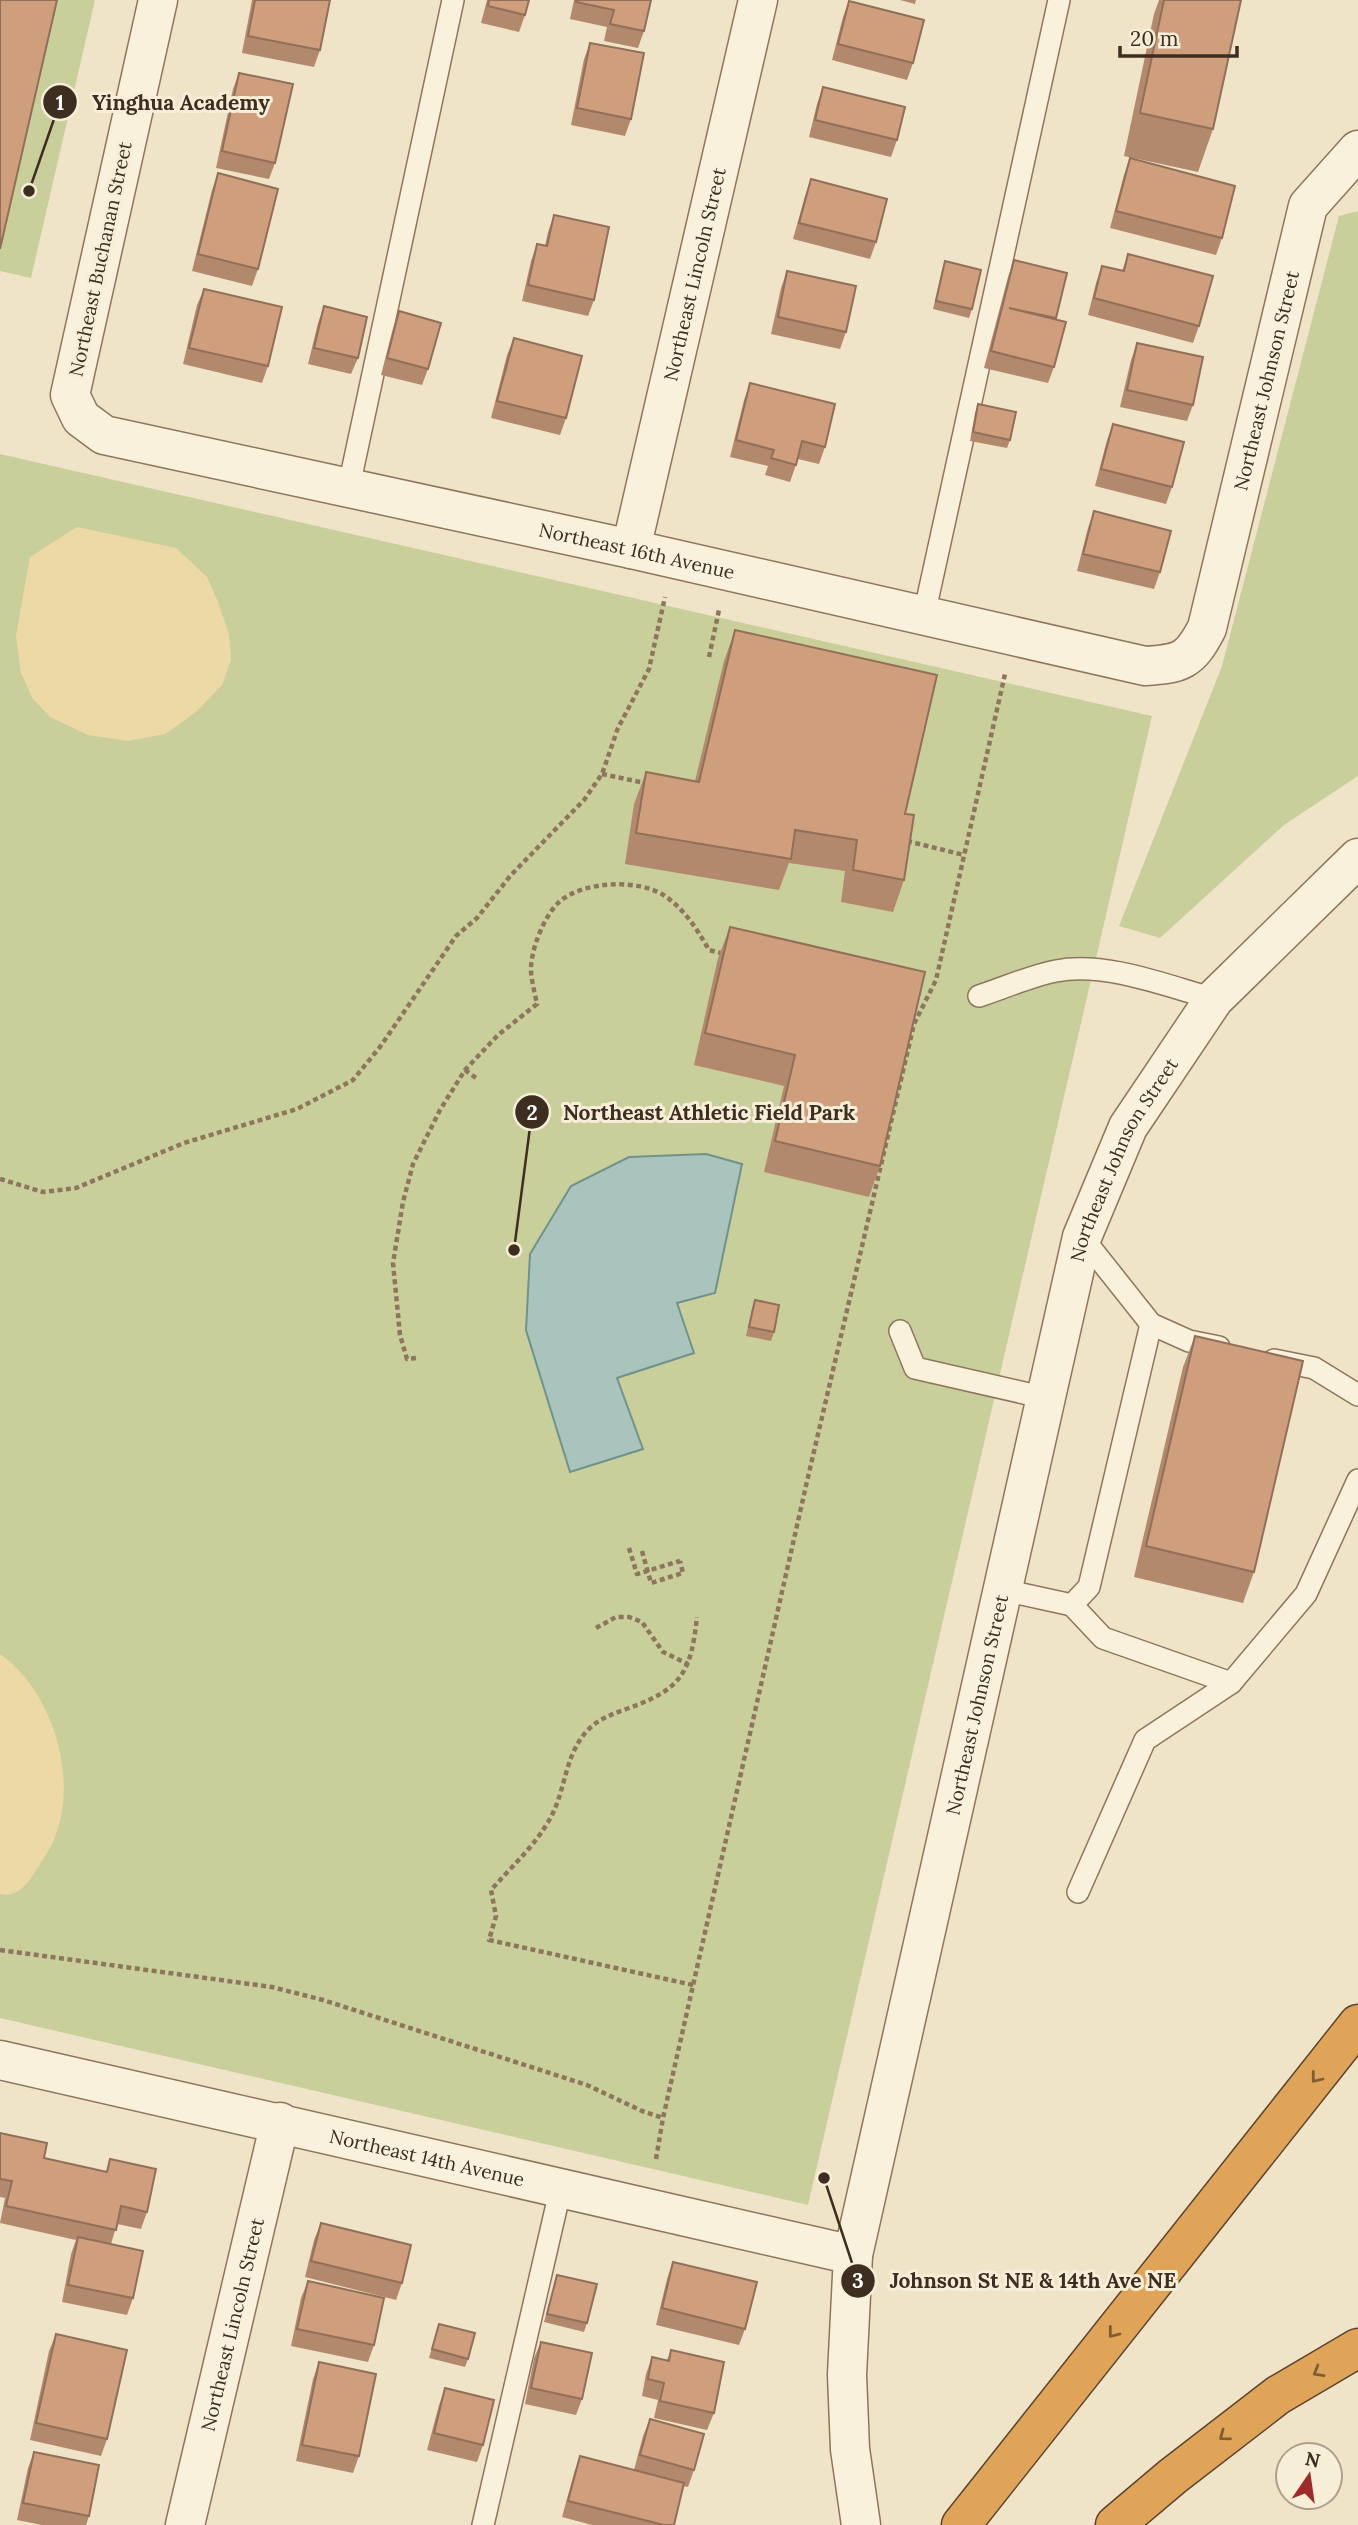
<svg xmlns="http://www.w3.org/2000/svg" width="1358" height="2525" font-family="Lora,serif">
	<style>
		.green { fill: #c9cf9b }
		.sand { fill: #ecd9a5 }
		.water { fill: #a9c4bc; stroke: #6f938a; stroke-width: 2 }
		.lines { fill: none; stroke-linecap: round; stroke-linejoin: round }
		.service-casing { stroke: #8d765c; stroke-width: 24 }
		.minor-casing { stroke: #8d765c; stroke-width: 41 }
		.tertiary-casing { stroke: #8d765c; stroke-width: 41 }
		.motorway-casing { stroke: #5b4430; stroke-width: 41 }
		.path { stroke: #8d765c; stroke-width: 4.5; stroke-dasharray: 5 3.5; stroke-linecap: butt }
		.service { stroke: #faf1dc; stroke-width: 21 }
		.minor { stroke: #faf1dc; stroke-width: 38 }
		.tertiary { stroke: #faf1dc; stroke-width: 38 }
		.motorway { stroke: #e0a458; stroke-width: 38 }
		.path-bridge { stroke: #8d765c; stroke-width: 4.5; stroke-dasharray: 5 3.5; stroke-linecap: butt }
		.wall { fill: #b2896c }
		.building { fill: #cf9f7d; stroke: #916f58; stroke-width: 2 }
		.oneway { stroke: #7e5d36 }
		.labels { text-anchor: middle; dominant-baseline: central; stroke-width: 6; stroke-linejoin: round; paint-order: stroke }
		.street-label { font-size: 19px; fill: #3d2e20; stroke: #f7eed8 }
		.leader { fill: none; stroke: #3d2e20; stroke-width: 2.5 }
		.callout-dot { fill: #3d2e20; stroke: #f7eed8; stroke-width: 2.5 }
		.mark-label { font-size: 21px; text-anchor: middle; font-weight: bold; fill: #fff }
		.callout-label { font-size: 21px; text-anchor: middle; font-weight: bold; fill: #3d2e20; stroke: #f7eed8; stroke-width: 6; stroke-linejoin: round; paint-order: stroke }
	</style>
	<rect width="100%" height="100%" fill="#f0e4c8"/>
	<g class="green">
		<path d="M56,0H95L31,278L0,271V243Z"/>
		<path d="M1358,211V776L1284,825L1160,938L1119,926L1222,666L1339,216Z"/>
		<path d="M0,454L1152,716L808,2205L0,2018Z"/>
	</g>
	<g class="sand">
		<path d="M77,527L176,548L207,577L218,602L229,634L231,660L222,685L196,712L165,734L128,741L88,735L50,717L33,699L21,673L16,636L30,557Z"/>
		<path d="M0,1654C52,1690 79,1778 55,1837C51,1848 43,1859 37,1869C28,1883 18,1898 0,1894Z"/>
	</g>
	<path class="water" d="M706,1154L742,1164L715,1293L677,1303L694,1353L617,1378L643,1449L570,1472L526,1330L530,1254L571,1186L629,1157Z"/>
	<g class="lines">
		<g class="service-casing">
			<g id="service">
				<path d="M349,486L453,0"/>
				<path d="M924,615L1059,0"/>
				<path d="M979,996C1004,988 1030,976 1056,971C1105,961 1167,986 1214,999"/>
				<path d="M1082,1237L1151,1324L1189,1341L1219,1347"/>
				<path d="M900,1331L915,1368L1046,1398"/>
				<path d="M1274,1360L1314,1368L1358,1395"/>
				<path d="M1003,1590L1072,1605L1089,1587L1151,1324"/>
				<path d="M1072,1605L1103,1638L1231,1683"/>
				<path d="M1078,1892L1145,1740L1231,1683L1306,1594L1358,1480"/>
				<path d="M483,2525L561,2187"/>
			</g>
		</g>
		<g class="minor-casing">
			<g id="minor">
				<path id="s1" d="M158,0L70,395L81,418L104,435L631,549L1145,666C1181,664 1190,661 1207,628L1308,206L1358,150"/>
				<path id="s2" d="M631,549L758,0"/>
				<path id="s3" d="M0,2060L853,2255"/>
				<path id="s4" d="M185,2525L280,2122"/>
			</g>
		</g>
		<g class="tertiary-casing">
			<g id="tertiary">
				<path id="s5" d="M861,2525L850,2449L847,2375L853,2255L1082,1237L1128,1127L1214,999L1358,858"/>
			</g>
		</g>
		<g class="motorway-casing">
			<g id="motorway">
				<path d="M961,2525L1358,2024"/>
				<path d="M1115,2525L1173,2476L1278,2395L1358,2348"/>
			</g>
		</g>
		<g class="path">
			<path d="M709,657L719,610"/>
			<path d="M602,774L645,783"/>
			<path d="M907,841L964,855"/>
			<path d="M465,1070L476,1078"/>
			<path d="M0,1179L43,1192L76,1188L184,1143L297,1109L353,1080L380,1047L456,936L477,918L511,875L584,800L602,774L618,728L649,669L665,597"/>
			<path d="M416,1358L407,1359L400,1335L393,1263L403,1202L413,1164L440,1110L465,1070L498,1035L537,1004C535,994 532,983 531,972C530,952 543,918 558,903C581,881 639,878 665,896C685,910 697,929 709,950L724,954"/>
			<path d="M629,1548L637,1574L680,1561"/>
			<path d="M596,1628L616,1617H629L642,1622L663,1652L688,1664"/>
			<path d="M0,1950L272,1987L323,2000L587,2085L642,2111L663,2118"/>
			<path d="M693,1985L489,1940L496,1916L491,1890C512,1866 537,1844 552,1815C566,1787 565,1755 587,1731C599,1718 613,1714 629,1708C682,1689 691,1672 697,1617"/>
			<path d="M656,2159L663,2118L808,1477L914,1024L936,980L1005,674"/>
		</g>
		<use href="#service" class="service"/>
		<use href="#minor" class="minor"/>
		<use href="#tertiary" class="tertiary"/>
		<use href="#motorway" class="motorway"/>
		<path class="path-bridge" d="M642,1551L651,1583L683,1573L680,1561"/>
	</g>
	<g class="wall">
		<path d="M252,0H330L320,50L314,67L242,53Z"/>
		<path d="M487,0H529L525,15L519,32L481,23Z"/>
		<path d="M574,0H651L644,31L638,48L604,41L607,27L570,19Z"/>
		<path d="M900,0H916L915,4Z"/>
		<path d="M1159,0H1164L1213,129L1198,172L1124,156L1154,14Z"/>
		<path d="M849,1L913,63L907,80L832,60L843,17Z"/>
		<path d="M590,43L631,119L625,136L571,125L584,59Z"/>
		<path d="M239,73L275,163L269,179L216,168L233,89Z"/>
		<path d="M823,87L897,140L891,157L809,137L817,104Z"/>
		<path d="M1130,158L1222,238L1216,255L1110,228L1124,175Z"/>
		<path d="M218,173L258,269L252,286L192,271L212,190Z"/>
		<path d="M811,179L876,242L870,259L793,239L805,196Z"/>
		<path d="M554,215L594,300L588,316L522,301L531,261L537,244L545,246L548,232Z"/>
		<path d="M1128,254L1199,326L1193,343L1088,315L1096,283L1102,266L1122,271Z"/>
		<path d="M1014,260L1067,273L1056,320L1054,367L1048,383L984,368L1008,277Z"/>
		<path d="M945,261L972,309L969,318L933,309L942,270Z"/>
		<path d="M787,271L846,332L840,349L771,334L781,288Z"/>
		<path d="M204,289L268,366L262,383L183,364L197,305Z"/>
		<path d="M324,306L358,358L351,374L308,364L318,323Z"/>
		<path d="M399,311L428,369L422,385L381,375L393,328Z"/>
		<path d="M514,338L566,418L560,435L491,418L507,355Z"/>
		<path d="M1137,343L1193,405L1187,421L1120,407L1131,360Z"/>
		<path d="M750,383L825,447L819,464L798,459L790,482L765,475L768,466L730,457L744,400Z"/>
		<path d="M978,404L1010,440L1007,448L970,441L975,413Z"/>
		<path d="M1113,424L1172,487L1166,504L1095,486L1107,440Z"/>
		<path d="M1094,511L1160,572L1154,589L1077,571L1088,528Z"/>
		<path d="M735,630L905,814L904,880L893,912L841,902L845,871L789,863L779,890L625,864L634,804L646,772L695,781L724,661Z"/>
		<path d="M730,927L880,1166L869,1197L764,1172L784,1086L694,1065L718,958Z"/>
		<path d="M755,1300L774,1332L771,1341L746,1336L752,1309Z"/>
		<path d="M1195,1336L1254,1572L1243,1603L1134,1577L1183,1367Z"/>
		<path d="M0,2133L44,2158L106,2172L110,2159L147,2212L141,2229L117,2224L111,2244L133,2298L127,2315L62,2302L71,2254L76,2240L0,2223L5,2198L0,2197Z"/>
		<path d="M321,2223L402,2283L396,2300L305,2277L314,2240Z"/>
		<path d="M673,2262L745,2329L739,2345L656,2325L667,2279Z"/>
		<path d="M557,2275L587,2323L584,2332L544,2322Z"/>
		<path d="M308,2281L374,2345L368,2362L291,2346L301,2298Z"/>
		<path d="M439,2324L468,2359L465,2367L429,2358Z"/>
		<path d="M56,2334L107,2439L101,2456L30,2440L49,2351Z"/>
		<path d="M541,2342L582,2399L576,2415L525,2404L534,2358Z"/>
		<path d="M671,2350L714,2413L707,2430L654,2418L658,2400L642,2396L646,2374L652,2357L667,2360Z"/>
		<path d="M319,2362L359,2456L353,2473L296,2461L313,2379Z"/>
		<path d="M445,2388L483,2445L477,2462L427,2450L439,2405Z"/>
		<path d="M650,2419L694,2470L688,2487L683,2486L674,2525H592L562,2517L574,2473L580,2456L634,2470L643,2436Z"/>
		<path d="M34,2452L89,2516L86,2525H42L17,2520L28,2468Z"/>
	</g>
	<g class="building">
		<path d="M0,0H57L0,249Z"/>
		<path d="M255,0H330L320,50L248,36Z"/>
		<path d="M489,0H529L525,15L488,6Z"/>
		<path d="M576,0H651L644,31L610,24L614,10L576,2Z"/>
		<path d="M1164,0H1241L1213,129L1140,113Z"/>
		<path d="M849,1L924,20L913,63L838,44Z"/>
		<path d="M590,43L644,53L631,119L577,108Z"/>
		<path d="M239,73L293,84L275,163L222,151Z"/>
		<path d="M823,87L905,107L897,140L815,120Z"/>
		<path d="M1130,158L1235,186L1222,238L1116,211Z"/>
		<path d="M218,173L278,189L258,269L198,254Z"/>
		<path d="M811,179L887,199L876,242L799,223Z"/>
		<path d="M554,215L609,227L594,300L528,285L537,244L547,246Z"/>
		<path d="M1128,254L1213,276L1199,326L1094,298L1102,266L1124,271Z"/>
		<path d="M1014,260L1067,273L1056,318L1009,308L1066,322L1054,367L991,351Z"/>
		<path d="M945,261L981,270L972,309L936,301Z"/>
		<path d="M787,271L856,286L846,332L778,317Z"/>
		<path d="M204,289L282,307L268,366L189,348Z"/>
		<path d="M324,306L367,317L358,358L314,348Z"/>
		<path d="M399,311L441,323L428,369L387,358Z"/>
		<path d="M514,338L582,356L566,418L497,401Z"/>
		<path d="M1137,343L1203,357L1193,405L1127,390Z"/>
		<path d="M750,383L835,404L825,447L802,441L796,465L771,458L774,450L736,440Z"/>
		<path d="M978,404L1016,412L1010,440L973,432Z"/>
		<path d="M1113,424L1184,442L1172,487L1101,469Z"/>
		<path d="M1094,511L1171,531L1160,572L1083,554Z"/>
		<path d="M735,630L937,675L905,814L914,815L904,880L853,870L857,840L795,830L791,859L636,833L646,772L699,782Z"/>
		<path d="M730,927L925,972L880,1166L775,1141L795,1055L705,1033Z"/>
		<path d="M755,1300L779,1305L774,1332L749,1327Z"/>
		<path d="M1195,1336L1303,1361L1254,1572L1146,1546Z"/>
		<path d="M0,2133L47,2143L44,2158L107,2172L110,2159L156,2169L147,2212L121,2206L116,2230L6,2206L12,2181L0,2179Z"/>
		<path d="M321,2223L411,2245L402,2283L311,2261Z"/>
		<path d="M78,2237L143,2251L133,2298L68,2285Z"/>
		<path d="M673,2262L757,2282L745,2329L662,2308Z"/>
		<path d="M557,2275L597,2284L587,2323L547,2314Z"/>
		<path d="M308,2281L384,2298L374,2345L297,2329Z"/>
		<path d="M439,2324L475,2333L468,2359L432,2349Z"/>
		<path d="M56,2334L127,2350L107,2439L36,2423Z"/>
		<path d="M541,2342L592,2353L582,2399L531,2388Z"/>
		<path d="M671,2350L724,2362L714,2413L660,2401L664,2383L648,2379L652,2357L669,2361Z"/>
		<path d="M319,2362L376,2374L359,2456L302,2445Z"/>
		<path d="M445,2388L494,2400L483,2445L434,2433Z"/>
		<path d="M650,2419L704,2434L694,2470L640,2455Z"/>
		<path d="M34,2452L99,2465L89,2516L23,2503Z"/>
		<path d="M580,2456L684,2483L674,2525H664L568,2501Z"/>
	</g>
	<defs><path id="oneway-chevron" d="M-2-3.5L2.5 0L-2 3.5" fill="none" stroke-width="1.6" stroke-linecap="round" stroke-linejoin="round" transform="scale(1.75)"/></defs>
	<g class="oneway">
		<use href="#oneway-chevron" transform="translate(1316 2078) rotate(128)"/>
		<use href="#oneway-chevron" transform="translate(1113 2333) rotate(128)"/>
		<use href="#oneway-chevron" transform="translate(1318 2372) rotate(150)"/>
		<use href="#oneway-chevron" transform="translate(1224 2436) rotate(143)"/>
	</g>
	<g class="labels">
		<g class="street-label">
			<text transform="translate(100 259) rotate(-78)">Northeast Buchanan Street</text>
			<text stroke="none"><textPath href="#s2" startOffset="282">Northeast Lincoln Street</textPath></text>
			<text stroke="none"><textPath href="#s1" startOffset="1858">Northeast Johnson Street</textPath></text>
			<text stroke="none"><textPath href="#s1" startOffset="1004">Northeast 16th Avenue</textPath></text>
			<text stroke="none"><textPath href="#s5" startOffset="1402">Northeast Johnson Street</textPath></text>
			<text stroke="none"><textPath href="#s5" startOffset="835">Northeast Johnson Street</textPath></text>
			<text stroke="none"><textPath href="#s3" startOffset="438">Northeast 14th Avenue</textPath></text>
			<text stroke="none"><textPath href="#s4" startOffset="206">Northeast Lincoln Street</textPath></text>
		</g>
	</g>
	<path class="leader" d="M29 191L60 102M514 1250L532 1112M824 2178L858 2281"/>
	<g class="callout-dot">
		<circle cx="29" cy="191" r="7"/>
		<circle cx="514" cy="1250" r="7"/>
		<circle cx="824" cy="2178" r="7"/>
		<circle cx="60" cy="102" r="18"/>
		<circle cx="532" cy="1112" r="18"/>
		<circle cx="858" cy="2281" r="18"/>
	</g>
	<g class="mark-label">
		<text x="60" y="110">1</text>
		<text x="532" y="1120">2</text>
		<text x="858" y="2288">3</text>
	</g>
	<g class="callout-label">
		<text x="181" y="110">Yinghua Academy</text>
		<text x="709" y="1120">Northeast Athletic Field Park</text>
		<text x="1033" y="2288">Johnson St NE &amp; 14th Ave NE</text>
	</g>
	<g transform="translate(1309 2476) rotate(13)"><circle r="33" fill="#f7eed8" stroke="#ada18e" stroke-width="2"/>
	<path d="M0-5L12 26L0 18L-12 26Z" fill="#9e2a2b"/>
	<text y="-10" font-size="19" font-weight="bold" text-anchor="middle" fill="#3d2e20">N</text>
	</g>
	<path d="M1120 46v10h117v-10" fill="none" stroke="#3d2e20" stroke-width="3.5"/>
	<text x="1130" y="46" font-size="21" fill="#3d2e20" stroke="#f7eed8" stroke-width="5" paint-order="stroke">20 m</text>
</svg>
